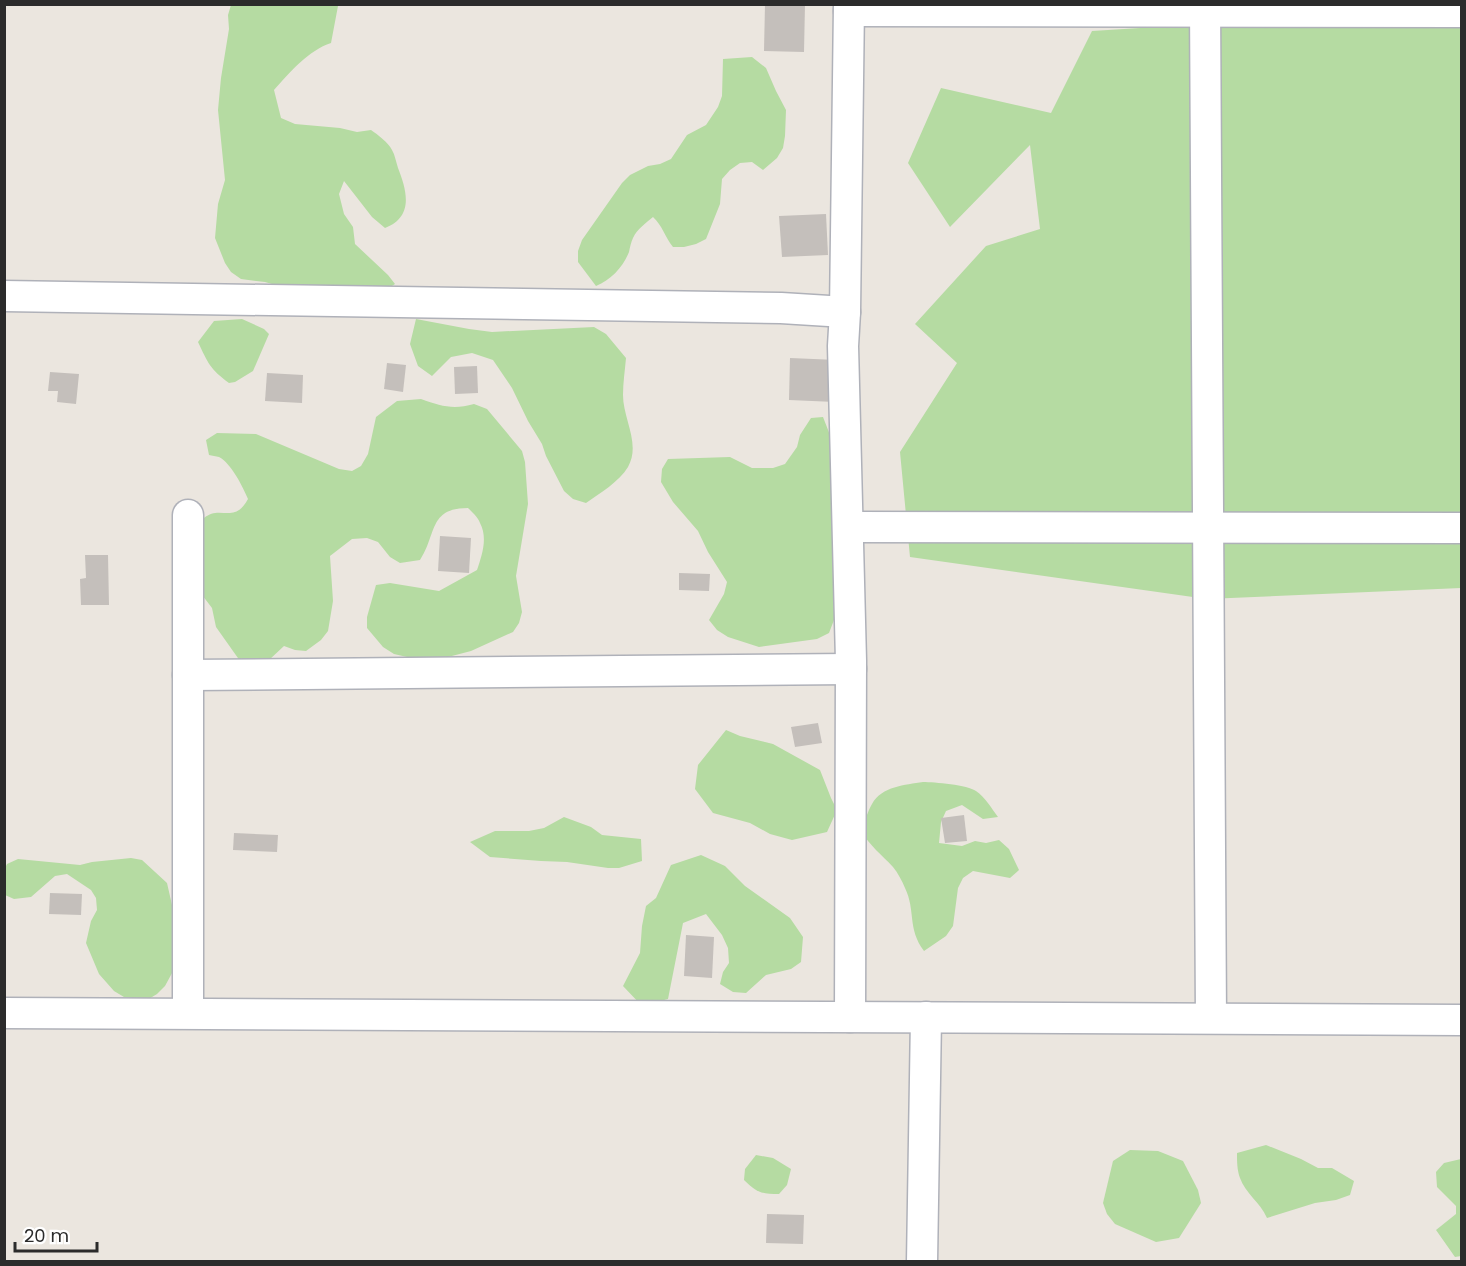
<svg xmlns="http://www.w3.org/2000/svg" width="1466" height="1266" font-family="Poppins,sans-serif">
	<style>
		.green { fill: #b5dba2 }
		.building { fill: #c4bfbb }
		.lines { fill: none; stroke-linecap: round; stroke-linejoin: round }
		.minor-casing { stroke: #afb1b9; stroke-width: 33 }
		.minor { stroke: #fff; stroke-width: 30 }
	</style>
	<rect width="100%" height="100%" fill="#ebe6df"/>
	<g class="green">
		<path d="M231,5H337L338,6L331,43C309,50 289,73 274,90L281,118L295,124L340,128L357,132L371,130C378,135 388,142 392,150C395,155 396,162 398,168C407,191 414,217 385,228L372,217L344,181L339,194L344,214L353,227L355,244L388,275L395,284L384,291L289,289L265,282L241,279L231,272L225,263L215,238L218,204L225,180L218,110L221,78L229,29L228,15Z"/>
		<path d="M1461,8V588L1207,599L910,557L900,452L957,363L915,324L986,246L1040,229L1030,145L950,227L908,163L941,88L1051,113L1092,31Z"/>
		<path d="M752,57L766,68L776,91L786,110L785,136L783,148L777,158L763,170L752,162L740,163L730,170L722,179L720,204L706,239L696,244L684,247H673C665,237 662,225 653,217C646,223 637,229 633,238C631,242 630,247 629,252C623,267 611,280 596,286L578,262V251L582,240L622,183L630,175L648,166L660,164L671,159L687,135L706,125L718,107L722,96L723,59Z"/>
		<path d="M242,319L264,329L269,334L253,371L235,382L229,383C210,369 208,363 198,342L214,321Z"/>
		<path d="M416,319L469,329L492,332L594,327L606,334L626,358C625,370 623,382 623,395C623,419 641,444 628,467C619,482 600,493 586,503L573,499L564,491L546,456L542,444L528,421L512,388L493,360L472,353L451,357L432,376L418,366L410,344Z"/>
		<path d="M421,399C441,406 453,410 474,404L487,409L522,451L525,462L528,504L516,576L522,612L519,623L513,632L471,651L448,657H407L394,654L383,647L367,628V617L376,585L390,583L439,591L477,570C482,555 488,538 480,523C478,517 472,512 468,508C428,508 437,535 420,560L400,563L390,557L378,542L367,538L352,539L330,556L333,601L328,631L321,640L306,651L295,650L284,646L269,660L245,668L216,627L212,608L183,570C187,555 192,527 204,518C220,504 234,525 248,499C243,487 231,463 219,457C216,456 212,456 209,455L206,440L217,433L256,434L339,469L352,471L361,466L368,454L376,417L397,401Z"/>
		<path d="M823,417L830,435L834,472L831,483L833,515L847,586L829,633L817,639L759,647L728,637L717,630L709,620L724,594L727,582L708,552L698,531L673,502L661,482L662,469L668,459L730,457L752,468H773L785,464L797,447L800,435L811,418Z"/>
		<path d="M726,730L740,736L773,744L820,770L831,798L837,810L827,832L792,840L770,834L750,823L713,813L695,789L698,765Z"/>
		<path d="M923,782C934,782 968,785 976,791C985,797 992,809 998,817L983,819L962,805L946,811L941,822L939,843L962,846L975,841L986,843L999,840L1009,849L1019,870L1010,878L973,871L963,878L958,888L953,926L946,936L924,951C907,928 916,911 905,888C902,881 898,873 893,867C882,855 870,846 861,831C865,823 867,812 872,804C882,786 905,785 923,782Z"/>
		<path d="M564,817L591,827L602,835L641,839L642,861L619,868H608L567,862L541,861L490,857L470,842L495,831H529L544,828Z"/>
		<path d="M701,855L725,866L745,886L790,918L803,937L801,962L791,969L766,975L746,993L733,992L720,984L723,972L729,963L728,948L722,935L706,914L683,923L668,999L642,1006L623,986L640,953L642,926L646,906L656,898L671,865Z"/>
		<path d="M131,858L142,860L167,883L172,905L177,917L178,962L165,986L157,994L147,1000L124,997L114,991L99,974L86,943L91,921L97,910L96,898L91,890L67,874L55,876L31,897L14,899L5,895V868L7,864L18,859L80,865L92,862Z"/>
		<path d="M1266,1145L1301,1159L1318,1168H1332L1354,1181L1350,1195L1336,1200L1315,1203L1267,1218C1260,1202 1245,1193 1240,1178C1237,1170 1237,1161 1237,1153Z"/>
		<path d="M1130,1150L1158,1151L1183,1161L1198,1190L1201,1203L1179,1238L1156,1242L1115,1224L1107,1214L1103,1203L1113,1161Z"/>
		<path d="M756,1155L773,1158L791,1169L787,1185L779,1194C762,1194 757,1193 744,1180L745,1169Z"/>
		<path d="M1461,1159V1256L1455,1257L1436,1230L1456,1214V1206L1437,1187L1436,1172L1444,1163Z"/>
	</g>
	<g class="building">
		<path d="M765,4H805L804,52L764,51Z"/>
		<path d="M826,214L828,255L782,257L779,216Z"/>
		<path d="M790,358L837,360L835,402L789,400Z"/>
		<path d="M387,363L406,365L403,392L384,389Z"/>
		<path d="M477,366L478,393L455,394L454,367Z"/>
		<path d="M50,372L79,374L76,404L57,402L58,391H48Z"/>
		<path d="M267,373L303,375L302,403L265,401Z"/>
		<path d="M440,536L471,538L469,573L438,571Z"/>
		<path d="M85,555H108L109,605H81L80,579L86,578Z"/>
		<path d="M679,573L710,574L709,591L679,590Z"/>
		<path d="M818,723L822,743L795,747L791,727Z"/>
		<path d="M964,815L967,841L945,843L941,818Z"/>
		<path d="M234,833L278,835L277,852L233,850Z"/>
		<path d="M50,893L82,894L81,915L49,914Z"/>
		<path d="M686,935L714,937L712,978L684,976Z"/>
		<path d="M767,1214L804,1215L803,1244L766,1243Z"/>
	</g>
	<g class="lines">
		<g class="minor-casing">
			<g id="minor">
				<path d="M849,4L845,312L843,346L851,661L850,1017"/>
				<path d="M1205,4L1211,1018"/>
				<path d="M849,11L1462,12"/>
				<path d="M4,296L781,308L845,312"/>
				<path d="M188,515V1013"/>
				<path d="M848,527L1462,528"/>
				<path d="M188,675L851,669"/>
				<path d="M4,1013L1462,1020"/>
				<path d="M922,1262L926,1017"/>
			</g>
		</g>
		<use href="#minor" class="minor"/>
	</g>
	<rect width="1466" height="1266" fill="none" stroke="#2b2b2b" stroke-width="12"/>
	<path d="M15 1242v9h82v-9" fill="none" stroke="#2b2b2b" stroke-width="3"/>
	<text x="24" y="1242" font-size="18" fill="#2b2b2b" stroke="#ffffff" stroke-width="4.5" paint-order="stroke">20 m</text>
</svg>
